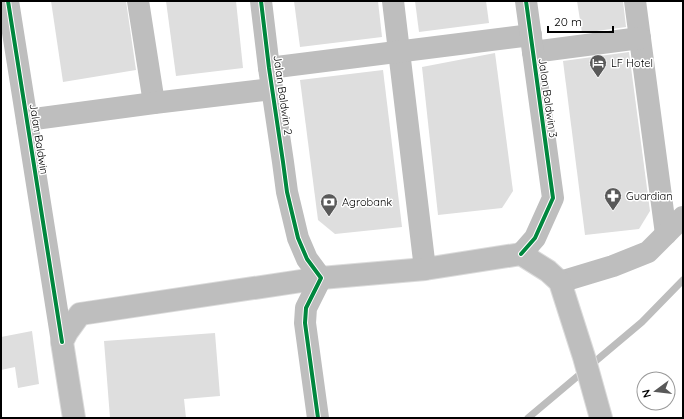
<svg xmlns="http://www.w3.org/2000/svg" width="684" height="419" font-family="Quicksand,sans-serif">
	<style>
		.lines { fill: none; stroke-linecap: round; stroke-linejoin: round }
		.stream { stroke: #bdbdbd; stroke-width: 7 }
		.building { fill: #dedede }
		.highway-casing { stroke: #dbdbdb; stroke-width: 24 }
		.minor { stroke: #bebebe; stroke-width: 22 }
		.highway { stroke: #bebebe; stroke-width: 22 }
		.cycleway-casing { stroke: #fff; stroke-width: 6 }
		.cycleway { stroke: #00873e; stroke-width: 4 }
		.labels { text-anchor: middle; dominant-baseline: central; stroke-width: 3; stroke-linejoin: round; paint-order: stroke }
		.poi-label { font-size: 11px; fill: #000; stroke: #fff; text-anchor: start }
		.street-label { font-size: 11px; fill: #000; stroke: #fff }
	</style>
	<rect width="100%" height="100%" fill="#fff"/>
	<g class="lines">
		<path class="stream" d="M528,418L642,322L683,280"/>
	</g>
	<g class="building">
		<path d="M51,1H126L136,70L63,82Z"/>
		<path d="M166,1H236L243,68L176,76Z"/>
		<path d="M294,1H378L382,37L300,47Z"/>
		<path d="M415,1H486L489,23L419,32Z"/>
		<path d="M577,1H623L626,27L582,33Z"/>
		<path d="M629,52L650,211L639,229L585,235L563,61Z"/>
		<path d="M495,53L513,191L502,208L438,215L422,67Z"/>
		<path d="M383,70L402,227L335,234L318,220L300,80Z"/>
		<path d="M32,331L39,384L18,388L15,367L1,370V337Z"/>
		<path d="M215,333L220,396L184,399L186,418H110L104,341Z"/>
	</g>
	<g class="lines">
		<g class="highway-casing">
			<path id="highway" d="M74,418L62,342L67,332L80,314L321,278L425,269L521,254L548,271L560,282L584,357L601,418"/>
		</g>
		<g class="minor">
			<path d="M8,1L62,342"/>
			<path d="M138,1L154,103"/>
			<path d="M261,1L269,68L283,162L287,192L298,238L307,259L321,278L306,308L305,323L318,418"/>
			<path d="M393,1L425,269"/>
			<path d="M635,1L666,234"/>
			<path d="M533,52L640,38"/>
			<path d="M269,68L531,35"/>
			<path d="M27,120L154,103L272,89"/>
			<path d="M521,254L535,238L553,198L526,1"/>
			<path d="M560,282L613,266L648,252L683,217"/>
		</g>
		<use href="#highway" class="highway"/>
		<g class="cycleway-casing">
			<g id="cycleway">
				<path d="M8,1L62,342"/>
				<path d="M261,1L269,68L283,162L287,192L298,238L307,259L321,278L306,308L305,323L318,418"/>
				<path d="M521,254L535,238L553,198L526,1"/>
			</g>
		</g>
		<use href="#cycleway" class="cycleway"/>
	</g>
	<defs>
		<g id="hotel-pin" transform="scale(0.9)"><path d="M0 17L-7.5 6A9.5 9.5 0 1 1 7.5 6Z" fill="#595959" stroke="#fff"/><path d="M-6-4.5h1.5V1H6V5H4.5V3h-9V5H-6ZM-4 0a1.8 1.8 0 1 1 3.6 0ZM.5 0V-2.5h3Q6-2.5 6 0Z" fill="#fff"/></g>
		<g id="pharmacy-pin" transform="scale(0.9)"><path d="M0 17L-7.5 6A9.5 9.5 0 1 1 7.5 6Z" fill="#595959" stroke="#fff"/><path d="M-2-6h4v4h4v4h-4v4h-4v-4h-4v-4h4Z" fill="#fff"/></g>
		<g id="bank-pin" transform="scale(0.9)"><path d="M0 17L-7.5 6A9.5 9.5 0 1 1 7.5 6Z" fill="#595959" stroke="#fff"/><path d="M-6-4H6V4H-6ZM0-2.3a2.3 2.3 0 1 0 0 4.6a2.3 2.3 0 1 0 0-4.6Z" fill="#fff"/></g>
	</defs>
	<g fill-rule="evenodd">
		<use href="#hotel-pin" x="598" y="63"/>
		<use href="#pharmacy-pin" x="613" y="196"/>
		<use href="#bank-pin" x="329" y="202"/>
	</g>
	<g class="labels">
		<g class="poi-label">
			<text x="611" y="63">LF Hotel</text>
			<text x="626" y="196">Guardian</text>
			<text x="342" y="202">Agrobank</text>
		</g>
		<g class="street-label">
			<text transform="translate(283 95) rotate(82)">Jalan Baldwin 2</text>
			<text transform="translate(548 98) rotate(82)">Jalan Baldwin 3</text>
			<text transform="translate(39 139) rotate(81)">Jalan Baldwin</text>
		</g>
	</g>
	<rect width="684" height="419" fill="none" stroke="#000000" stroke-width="4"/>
	<g transform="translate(656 391) rotate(255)"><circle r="19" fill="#ffffff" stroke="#999999"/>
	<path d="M0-3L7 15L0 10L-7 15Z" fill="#595959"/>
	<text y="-6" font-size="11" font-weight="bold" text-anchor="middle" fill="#000000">N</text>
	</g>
	<path d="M548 26v6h65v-6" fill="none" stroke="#000000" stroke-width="2"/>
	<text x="554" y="26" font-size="12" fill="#000000" stroke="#ffffff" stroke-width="3" paint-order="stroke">20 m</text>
</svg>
